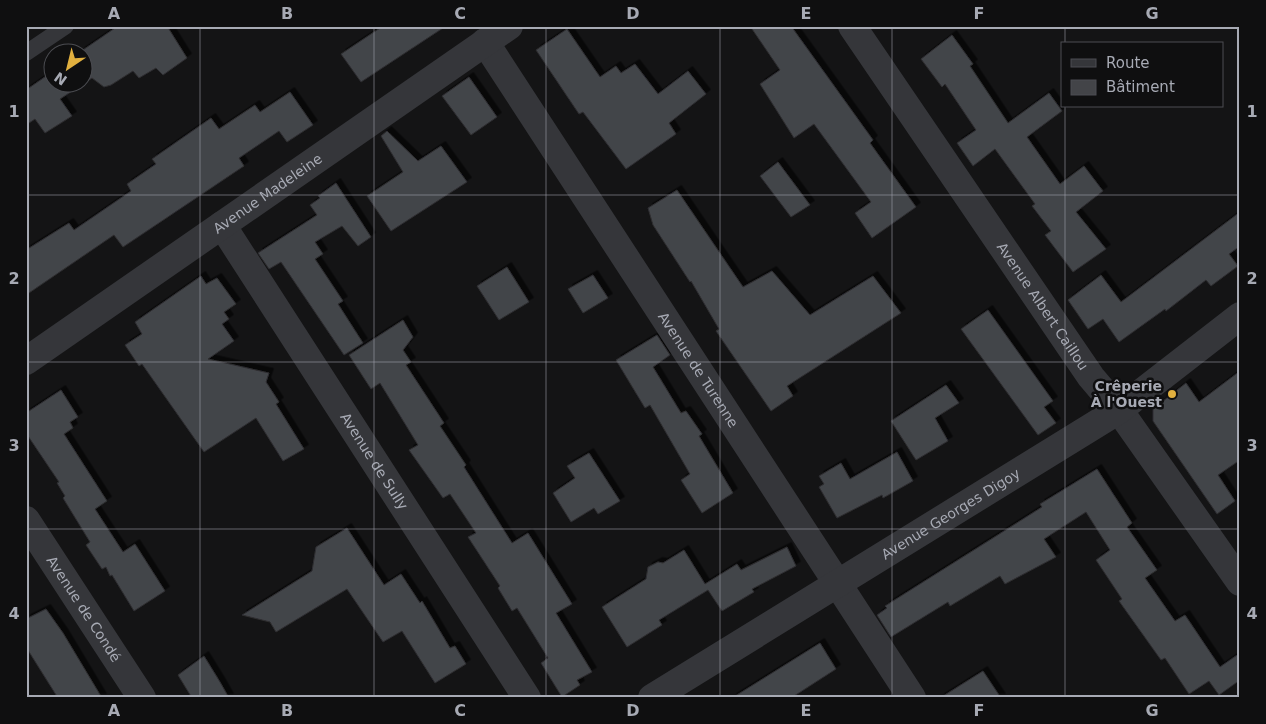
<svg xmlns="http://www.w3.org/2000/svg" width="1266" height="724" font-family="'DejaVu Sans',sans-serif">
	<style>
		.building { fill: #434448; stroke: #2e2e31; filter: url(#shadow) }
		.lines { fill: none; stroke-linecap: round; stroke-linejoin: round }
		.service { stroke: #35363a; stroke-width: 16 }
		.minor { stroke: #35363a; stroke-width: 28 }
		.grid { fill: none; stroke: #a7aab4; stroke-width: 1; stroke-opacity: 0.55 }
		.poi-dot { fill: #e1b03f; stroke: #0f0f10; stroke-width: 2 }
		.labels { text-anchor: middle; dominant-baseline: central; stroke-width: 5; stroke-linejoin: round; paint-order: stroke }
		.street-label { font-size: 14px; fill: #a7aab4; stroke: #0f0f10 }
		.poi-label { font-size: 14px; font-weight: bold; fill: #a7aab4; stroke: #0f0f10; text-anchor: end }
		.neatline { fill: none; stroke: #a7aab4; stroke-width: 2 }
		.grid-label { font-size: 16px; text-anchor: middle; font-weight: bold; fill: #a7aab4 }
	</style>
	<defs>
		<filter id="shadow"><feDropShadow dx="4.5" dy="-4.5" stdDeviation="0" flood-color="#0009"/></filter>
	</defs>
	<rect width="100%" height="100%" fill="#141415"/>
	<g class="building">
		<path d="M118,26H167L187,58L163,75L156,68L139,78L133,71L111,85L104,87L92,78L60,99L72,116L45,133L35,119L26,125V90L52,72V82H82V52H80Z"/>
		<path d="M383,26H446L361,82L341,54Z"/>
		<path d="M750,26H791L873,140L870,143L916,207L872,238L855,213L871,202L814,124L794,138L760,84L780,70Z"/>
		<path d="M567,29L600,77L616,66L621,73L635,64L658,94L688,71L706,94L669,123L676,134L626,169L583,112L579,114L536,50Z"/>
		<path d="M952,35L973,64L970,66L1008,123L1049,93L1062,111L1027,137L1060,184L1084,166L1103,191L1076,212L1106,249L1073,272L1045,235L1051,231L1032,206L1035,204L995,149L973,166L957,143L976,130L945,84L942,87L921,59Z"/>
		<path d="M469,77L497,117L471,135L442,96Z"/>
		<path d="M290,92L313,125L287,142L279,131L239,158L244,166L123,247L114,235L26,295V250L69,223L74,230L131,191L127,184L156,164L152,159L211,118L219,129L255,105L260,112Z"/>
		<path d="M387,131L418,161L441,146L467,182L391,231L367,196L403,172L381,136Z"/>
		<path d="M778,162L810,205L791,217L760,176Z"/>
		<path d="M336,183L371,237L358,246L342,226L315,242L323,254L315,259L343,301L338,304L363,343L344,355L281,262L269,269L258,253L317,215L310,205L320,198L318,196Z"/>
		<path d="M677,190L743,287L772,271L810,315L873,276L901,313L787,386L793,396L771,411L716,331L719,329L691,281L690,282L653,225L648,208Z"/>
		<path d="M1240,212V246L1229,254L1238,266L1211,286L1206,280L1166,311L1165,309L1119,342L1103,319L1088,329L1068,300L1101,275L1121,302Z"/>
		<path d="M507,267L529,302L499,320L477,286Z"/>
		<path d="M593,275L608,298L583,313L568,289Z"/>
		<path d="M201,276L206,284L217,278L236,304L224,312L229,319L222,324L234,341L208,359L269,373L266,382L279,402L276,404L304,449L283,461L256,418L204,452L142,364L139,366L125,345L142,334L135,322Z"/>
		<path d="M988,310L1053,401L1044,407L1056,423L1038,435L961,329Z"/>
		<path d="M403,320L413,337L403,350L411,362L406,365L444,423L440,426L466,465L464,467L512,543L528,533L572,604L556,613L592,672L577,680L580,685L562,697L541,663L548,658L517,608L512,611L498,588L500,586L468,537L476,533L450,494L443,498L409,450L418,445L380,383L371,389L349,355Z"/>
		<path d="M657,335L670,355L653,367L681,413L686,411L702,434L699,436L733,493L702,513L681,480L690,474L650,405L645,408L616,360Z"/>
		<path d="M1240,371V460L1218,475L1235,501L1217,514L1153,421V409L1186,383L1199,402Z"/>
		<path d="M946,385L959,403L935,418L948,441L916,460L891,421Z"/>
		<path d="M61,390L78,417L70,422L73,428L64,434L107,501L95,509L123,552L135,544L165,591L134,611L112,575L110,576L106,567L102,569L86,545L90,542L63,498L65,496L57,483L59,482L26,433V413Z"/>
		<path d="M897,452L913,481L883,498L882,495L837,518L819,487L824,484L819,476L841,463L850,479Z"/>
		<path d="M589,453L620,501L598,514L594,508L571,522L553,493L575,478L567,466Z"/>
		<path d="M1097,469L1132,523L1127,527L1157,570L1145,578L1175,621L1185,615L1220,667L1240,653V680L1219,695L1209,681L1189,694L1165,658L1161,660L1119,601L1122,599L1096,560L1110,550L1086,512L1044,539L1056,557L1005,584L1000,576L950,606L948,602L891,637L877,615L887,608L885,606L1042,507L1040,504Z"/>
		<path d="M347,528L384,585L401,574L420,603L422,601L450,648L455,646L466,664L435,683L402,631L383,642L347,589L276,632L270,622L242,615L312,571L316,547Z"/>
		<path d="M787,547L796,566L752,589L754,592L722,611L708,590L659,620L662,625L627,647L602,607L646,579L648,567L658,562L663,563L684,550L705,584L737,564L741,570Z"/>
		<path d="M46,609L63,633L102,698H58L26,647V619Z"/>
		<path d="M820,643L836,669L791,698H732Z"/>
		<path d="M204,656L220,682L229,698H192L178,675Z"/>
		<path d="M983,671L1001,698H940Z"/>
	</g>
	<g class="lines">
		<path class="service" d="M26,53L66,26"/>
		<g class="minor">
			<path id="s1" d="M852,26L1091,377L1119,410L1240,582"/>
			<path id="s2" d="M485,42L912,698"/>
			<path id="s3" d="M222,225L527,698"/>
			<path id="s4" d="M26,361L509,26"/>
			<path id="s5" d="M26,520L142,698"/>
			<path id="s6" d="M652,698L1119,410L1240,316"/>
		</g>
	</g>
	<path class="grid" d="M200,26V698M374,26V698M546,26V698M720,26V698M892,26V698M1065,26V44M1065,106V698M26,195H1240M26,362H1240M26,529H1240"/>
	<circle class="poi-dot" cx="1172" cy="394" r="5"/>
	<g class="labels">
		<g class="street-label">
			<text stroke="none"><textPath href="#s4" startOffset="294">Avenue Madeleine</textPath></text>
			<text stroke="none"><textPath href="#s1" startOffset="339">Avenue Albert Caillou</textPath></text>
			<text stroke="none"><textPath href="#s2" startOffset="391">Avenue de Turenne</textPath></text>
			<text stroke="none"><textPath href="#s3" startOffset="281">Avenue de Sully</textPath></text>
			<text stroke="none"><textPath href="#s6" startOffset="351">Avenue Georges Digoy</textPath></text>
			<text stroke="none"><textPath href="#s5" startOffset="106">Avenue de Condé</textPath></text>
		</g>
		<g class="poi-label">
			<text x="1162" y="386">Crêperie<tspan x="1162" dy="16">À l'Ouest</tspan></text>
		</g>
	</g>
	<rect width="1266" height="724" fill="none" stroke="#0f0f10" stroke-width="55"/>
	<rect x="1061" y="42" width="162" height="65" fill="#0f0f10" stroke="#4c4d52"/>
	<rect x="1071" y="59" width="25" height="8" fill="#35363a" stroke="#4c4d52"/>
	<text x="1106" y="68" font-size="15" fill="#a7aab4">Route</text>
	<rect x="1071" y="80" width="25" height="15" fill="#434448" stroke="#4c4d52"/>
	<text x="1106" y="92" font-size="15" fill="#a7aab4">Bâtiment</text>
	<g transform="translate(68 68) rotate(215)"><circle r="24" fill="#0f0f10" stroke="#4c4d52"/>
	<path d="M0-4L9 19L0 12L-9 19Z" fill="#e1b03f"/>
	<text y="-8" font-size="14" font-weight="bold" text-anchor="middle" fill="#a7aab4">N</text>
	</g>
	<rect x="28" y="28" width="1210" height="668" class="neatline"/>
	<g class="grid-label">
		<text x="114" y="19">A</text>
		<text x="287" y="19">B</text>
		<text x="460" y="19">C</text>
		<text x="633" y="19">D</text>
		<text x="806" y="19">E</text>
		<text x="979" y="19">F</text>
		<text x="1152" y="19">G</text>
		<text x="14" y="117">1</text>
		<text x="1252" y="117">1</text>
		<text x="14" y="284">2</text>
		<text x="1252" y="284">2</text>
		<text x="14" y="451">3</text>
		<text x="1252" y="451">3</text>
		<text x="14" y="619">4</text>
		<text x="1252" y="619">4</text>
		<text x="114" y="716">A</text>
		<text x="287" y="716">B</text>
		<text x="460" y="716">C</text>
		<text x="633" y="716">D</text>
		<text x="806" y="716">E</text>
		<text x="979" y="716">F</text>
		<text x="1152" y="716">G</text>
	</g>
</svg>
